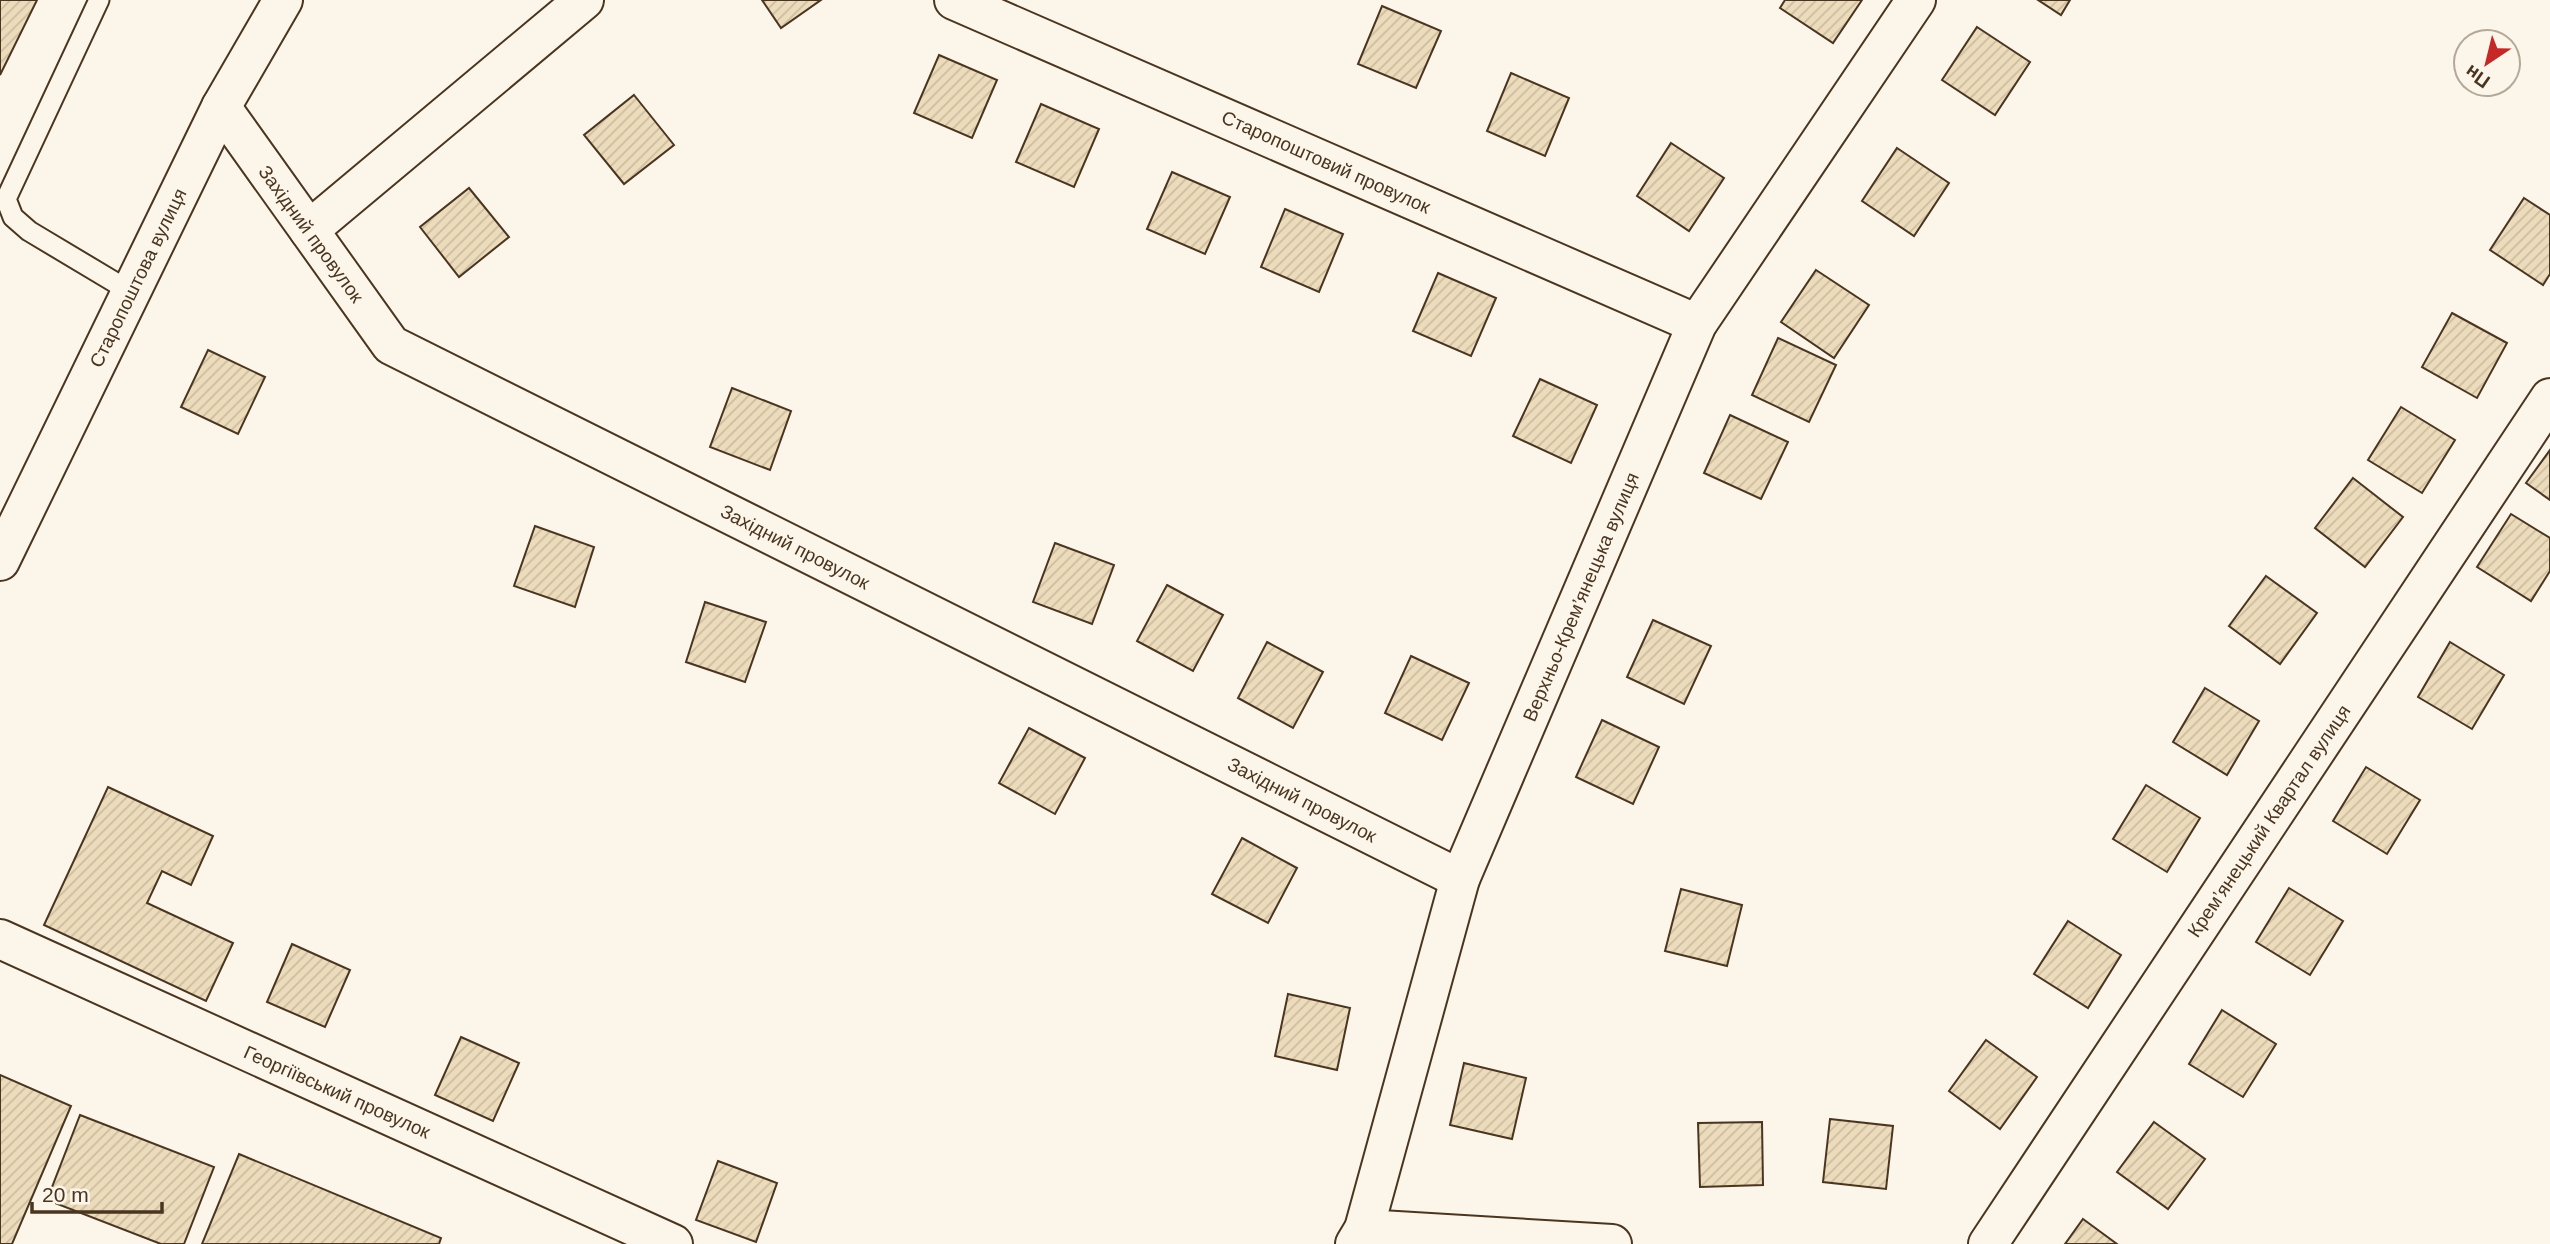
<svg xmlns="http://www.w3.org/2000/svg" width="2550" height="1244" font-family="Helvetica,sans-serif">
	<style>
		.building { fill: url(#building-hatch); stroke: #4a3520; stroke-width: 2 }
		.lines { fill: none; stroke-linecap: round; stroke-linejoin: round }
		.service-casing { stroke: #4a3520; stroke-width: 23 }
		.minor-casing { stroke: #4a3520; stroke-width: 42 }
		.trunk-casing { stroke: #4a3520; stroke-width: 42 }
		.service { stroke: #fbf6e9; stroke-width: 19 }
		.minor { stroke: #fbf6e9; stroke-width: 38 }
		.trunk { stroke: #fbf6e9; stroke-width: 38 }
		.labels { text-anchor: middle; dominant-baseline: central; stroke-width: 5; stroke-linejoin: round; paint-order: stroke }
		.street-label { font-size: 19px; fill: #4a3520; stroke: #fbf6e9 }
	</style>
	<defs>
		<pattern id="building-hatch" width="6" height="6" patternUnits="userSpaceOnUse" patternTransform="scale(1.75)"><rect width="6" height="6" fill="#ecdcbc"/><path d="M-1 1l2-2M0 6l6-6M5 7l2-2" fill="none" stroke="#ccbda1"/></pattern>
	</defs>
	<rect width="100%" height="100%" fill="#fbf6e9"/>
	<g class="building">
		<path d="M0,0H37L0,75Z"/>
		<path d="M762,0H821L781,28Z"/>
		<path d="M1785,0H1862L1833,43L1780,8Z"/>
		<path d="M2038,0H2070L2061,15Z"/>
		<path d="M1382,6L1441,31L1416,88L1358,64Z"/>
		<path d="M1977,27L2030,62L1995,115L1942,80Z"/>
		<path d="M939,55L997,80L972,138L914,113Z"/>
		<path d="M1511,73L1569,98L1545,156L1487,131Z"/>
		<path d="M634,95L674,145L624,184L584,135Z"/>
		<path d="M1041,104L1099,129L1074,187L1016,162Z"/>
		<path d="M1671,143L1724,178L1689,231L1637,196Z"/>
		<path d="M1897,148L1949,183L1914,236L1862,201Z"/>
		<path d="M1172,172L1230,197L1205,254L1147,229Z"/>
		<path d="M469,188L509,237L459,277L420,227Z"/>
		<path d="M2524,198L2550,215V274L2543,285L2490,250Z"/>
		<path d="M1285,209L1343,234L1319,292L1261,267Z"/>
		<path d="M1816,270L1869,305L1834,358L1781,322Z"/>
		<path d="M1438,273L1496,298L1471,356L1413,331Z"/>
		<path d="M2452,313L2507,343L2477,398L2422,367Z"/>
		<path d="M1778,338L1836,365L1809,422L1752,395Z"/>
		<path d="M208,350L265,377L238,434L181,407Z"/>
		<path d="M1540,379L1597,405L1571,463L1513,436Z"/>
		<path d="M732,388L791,411L770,470L710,447Z"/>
		<path d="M2401,407L2455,440L2422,493L2368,460Z"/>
		<path d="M1730,415L1788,442L1761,499L1704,473Z"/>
		<path d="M2550,450V500L2526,483Z"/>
		<path d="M2353,478L2403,517L2365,567L2315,528Z"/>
		<path d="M2511,514L2550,538V571L2531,601L2477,567Z"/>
		<path d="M535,526L594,547L575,607L514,586Z"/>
		<path d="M1055,543L1114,565L1092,624L1033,602Z"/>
		<path d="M2266,576L2317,613L2280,664L2229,626Z"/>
		<path d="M1167,585L1223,615L1193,671L1137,641Z"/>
		<path d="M705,602L766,622L745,682L686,662Z"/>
		<path d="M1653,620L1711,646L1684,704L1627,677Z"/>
		<path d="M1267,642L1323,672L1293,728L1238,698Z"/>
		<path d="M2450,642L2504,675L2472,729L2418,697Z"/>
		<path d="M1411,656L1469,683L1442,740L1385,713Z"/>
		<path d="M2205,688L2259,721L2227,775L2173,742Z"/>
		<path d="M1602,720L1659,747L1633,804L1576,777Z"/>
		<path d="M1029,728L1085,758L1055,814L999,783Z"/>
		<path d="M2366,767L2420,800L2387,854L2333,821Z"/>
		<path d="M2146,785L2200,818L2167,872L2113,839Z"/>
		<path d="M108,787L213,836L191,885L162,871L147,903L233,943L206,1001L44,925Z"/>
		<path d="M1242,838L1297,868L1268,923L1212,894Z"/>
		<path d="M2289,888L2343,921L2310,975L2256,942Z"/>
		<path d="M1681,889L1742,905L1727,966L1665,951Z"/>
		<path d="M2068,921L2121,955L2088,1008L2034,974Z"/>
		<path d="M292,944L350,970L325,1027L267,1002Z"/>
		<path d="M1288,994L1350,1008L1337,1070L1275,1056Z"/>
		<path d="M2222,1010L2276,1044L2243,1097L2189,1064Z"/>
		<path d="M461,1037L519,1063L493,1121L435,1095Z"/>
		<path d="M1986,1040L2037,1077L2000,1129L1949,1091Z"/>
		<path d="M1464,1063L1526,1078L1512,1139L1450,1125Z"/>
		<path d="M0,1075L71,1106L12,1244H0Z"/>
		<path d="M80,1115L214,1167L184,1244H161L47,1200Z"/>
		<path d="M1830,1119L1893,1126L1886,1189L1823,1182Z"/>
		<path d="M1762,1122L1763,1185L1700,1187L1698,1123Z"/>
		<path d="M2154,1122L2205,1159L2168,1209L2117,1172Z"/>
		<path d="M239,1154L441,1238L439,1244H202Z"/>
		<path d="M718,1161L777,1183L756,1242L696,1220Z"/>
		<path d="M2083,1219L2117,1244H2065Z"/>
	</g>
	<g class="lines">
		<g class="service-casing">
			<path id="service" d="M99,0L6,199L13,217L29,231L131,292"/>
		</g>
		<g class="minor-casing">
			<g id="minor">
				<path d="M954,0L1697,324"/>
				<path d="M221,107L391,345L1460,879"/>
				<path d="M309,230L584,0"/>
				<path d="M0,939L673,1244"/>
				<path d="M1364,1229L1612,1244"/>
				<path d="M1355,1244L1364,1229L1460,879L1697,324L1916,0"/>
				<path d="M1988,1244L2550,398"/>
			</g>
		</g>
		<g class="trunk-casing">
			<path id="trunk" d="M0,561L221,107L283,0"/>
		</g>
		<use href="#service" class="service"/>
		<use href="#minor" class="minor"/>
		<use href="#trunk" class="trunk"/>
	</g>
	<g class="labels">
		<g class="street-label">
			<text transform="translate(1326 162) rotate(24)">Старопоштовий провулок</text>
			<text transform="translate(311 234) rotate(54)">Західний провулок</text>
			<text transform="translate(138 278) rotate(-64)">Старопоштова вулиця</text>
			<text transform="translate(795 547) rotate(27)">Західний провулок</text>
			<text transform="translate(1581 597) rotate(-67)">Верхньо-Крем’янецька вулиця</text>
			<text transform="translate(1302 800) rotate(27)">Західний провулок</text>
			<text transform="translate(2269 821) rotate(-56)">Крем’янецький Квартал вулиця</text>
			<text transform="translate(337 1092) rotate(24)">Георгіївський провулок</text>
		</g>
	</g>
	<g transform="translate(2487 63) rotate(215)"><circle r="33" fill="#fbf6e9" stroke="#b4a999" stroke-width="2"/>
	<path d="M0-5L12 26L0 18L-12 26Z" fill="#c62828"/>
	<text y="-10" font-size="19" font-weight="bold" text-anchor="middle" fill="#4a3520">Пн</text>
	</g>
	<path d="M32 1202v10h130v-10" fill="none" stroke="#4a3520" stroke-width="3.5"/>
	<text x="42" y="1202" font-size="21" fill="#4a3520" stroke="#fbf6e9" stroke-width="5" paint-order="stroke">20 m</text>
</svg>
